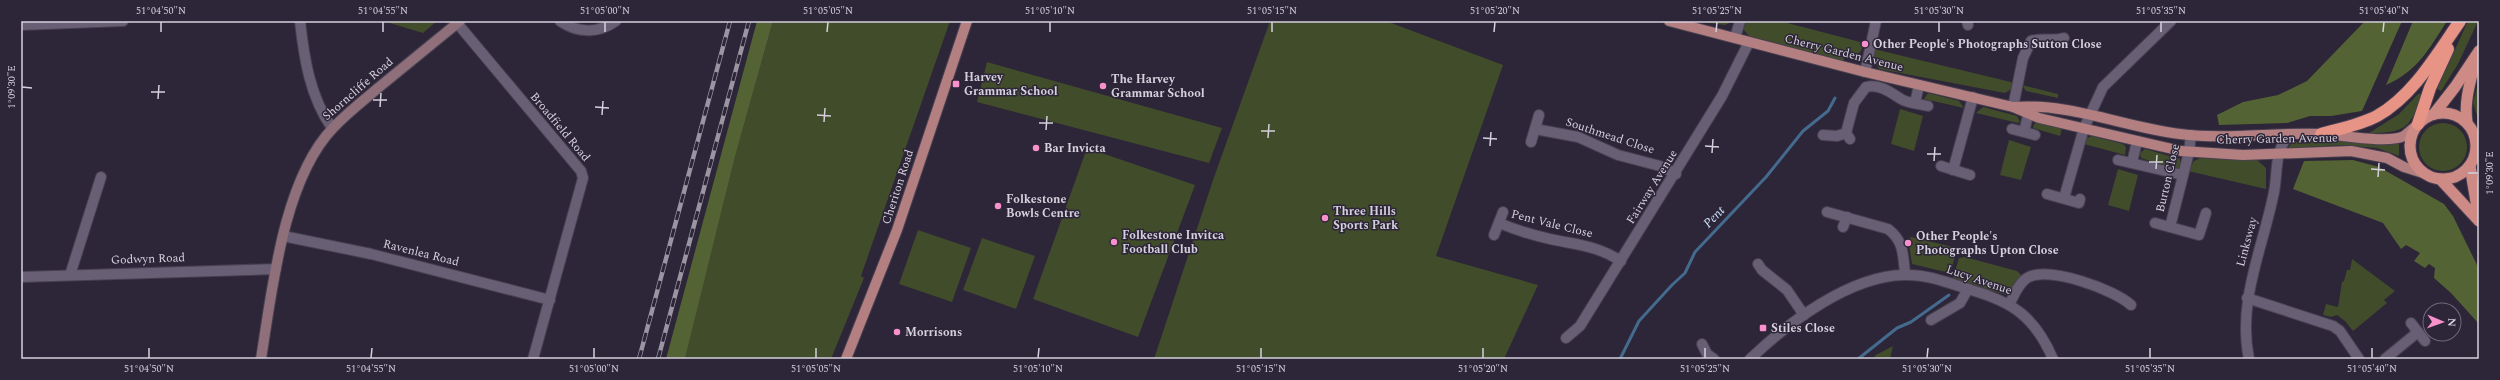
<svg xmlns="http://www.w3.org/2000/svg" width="2500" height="380" font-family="Spectral,serif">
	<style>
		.green { fill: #414c2b }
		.forest { fill: #536334 }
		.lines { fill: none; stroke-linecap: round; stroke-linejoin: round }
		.stream { stroke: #446a8e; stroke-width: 3 }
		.minor-casing { stroke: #474050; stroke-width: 12 }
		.tertiary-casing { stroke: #474050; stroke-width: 12 }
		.secondary-casing { stroke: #474050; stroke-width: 12 }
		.primary-casing { stroke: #474050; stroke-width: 12 }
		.trunk-casing { stroke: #474050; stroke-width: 13 }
		.motorway-casing { stroke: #474050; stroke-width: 14 }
		.minor { stroke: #685f75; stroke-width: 10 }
		.tertiary { stroke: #685f75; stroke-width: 10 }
		.secondary { stroke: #8e6f7a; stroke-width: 10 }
		.primary { stroke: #b47f80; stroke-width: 10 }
		.trunk { stroke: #ce8a84; stroke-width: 11 }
		.motorway { stroke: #e79487; stroke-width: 12 }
		.rail-casing { stroke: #9a94a3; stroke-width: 4.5 }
		.rail { stroke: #2d2538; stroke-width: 3; stroke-dasharray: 9; stroke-linecap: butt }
		.ticks { fill: none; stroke: #d5d0dd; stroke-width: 1.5 }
		.poi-dot { fill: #f890cb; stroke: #2d2538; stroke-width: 1.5 }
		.labels { text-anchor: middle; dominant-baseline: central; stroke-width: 3; stroke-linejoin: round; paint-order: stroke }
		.poi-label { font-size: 12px; font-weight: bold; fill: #d5d0dd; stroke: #2d2538; text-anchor: start }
		.street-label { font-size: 12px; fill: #d5d0dd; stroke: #2d2538 }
		.water-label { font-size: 13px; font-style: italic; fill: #cbe2fa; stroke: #2d2538 }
		.neatline { fill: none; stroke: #d5d0dd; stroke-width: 1.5 }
		.ticks-label { font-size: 10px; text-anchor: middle; fill: #d5d0dd }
	</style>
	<rect width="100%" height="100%" fill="#2d2538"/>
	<g class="green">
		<path d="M383,21H437L423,33Z"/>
		<path d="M773,21H950L861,276L864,278L831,359H685L735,157Z"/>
		<path d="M1270,21H1386L1503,65L1436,256L1538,285L1504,359H1154L1213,180Z"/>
		<path d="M1695,21H1733L1725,25Z"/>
		<path d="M1743,21H1780L1864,43C1860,55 1857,59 1844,58L1843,61L1749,36L1743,29Z"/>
		<path d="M2468,21H2478L2458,64L2441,91L2437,89Z"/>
		<path d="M1874,49L2015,83L2013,88L2005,93L1879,69L1874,60Z"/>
		<path d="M987,62L1222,128L1209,163L977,102Z"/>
		<path d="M2479,79V122L2473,103Z"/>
		<path d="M2022,85L2058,94V98L2026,91Z"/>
		<path d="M1928,93L1959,101L1964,108L1924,99Z"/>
		<path d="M2425,93C2408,127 2409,133 2369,133L2399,114L2418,94Z"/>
		<path d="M1983,107L2017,116L2020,122L2018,123L1976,113Z"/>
		<path d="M1900,109L1923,116L1914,151L1891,144Z"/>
		<path d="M2038,122L2062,128L2060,136L2033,128L2034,124Z"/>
		<circle cx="2443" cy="147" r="24"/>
		<path d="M2092,136L2123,144L2126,147L2125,155L2084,144L2087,138Z"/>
		<path d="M2009,140L2031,147L2021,180L2000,175Z"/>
		<path d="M2324,140L2399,144V156L2377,148L2342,145L2288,148L2292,142Z"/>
		<path d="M1087,148L1195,185L1138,337L1033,299Z"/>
		<path d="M2145,149L2180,159L2181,163L2178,170L2141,158L2140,153Z"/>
		<path d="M2201,158L2257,160L2266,168V189L2188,171L2194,161Z"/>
		<path d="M2118,169L2138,175L2129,211L2108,205Z"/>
		<path d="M918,230L971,248L952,302L899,284Z"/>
		<path d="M1911,237L1949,246L1957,250L1950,273L1912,264L1908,239Z"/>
		<path d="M982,238L1035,256L1016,309L963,290Z"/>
		<path d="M1965,257L2017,271L2022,276L2006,295L1953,278L1959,258Z"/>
		<path d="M2352,259L2395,291L2384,300L2387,303L2353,331L2345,321L2337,315L2331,317L2323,315L2326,304L2338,307L2342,282L2344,281L2347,270H2350Z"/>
		<path d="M1893,346L1890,359H1879L1874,356Z"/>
	</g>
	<g class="forest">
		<path d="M757,21H773L735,157L685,359H666Z"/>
		<path d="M2365,21H2402L2362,111L2331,116H2310L2287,123L2219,125L2217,115L2243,102L2278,95L2307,81Z"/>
		<path d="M2413,21H2447C2429,49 2418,71 2386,85Z"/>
		<path d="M2353,160L2379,167L2444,204L2453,216L2479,269V324L2451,293L2434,278L2435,268L2429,264L2425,268L2414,261L2420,253L2406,245L2401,249L2383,223L2293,189L2304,161Z"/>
	</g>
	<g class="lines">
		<g class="stream">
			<path d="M1620,359L1639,321L1672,285L1685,273L1695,252L1766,177L1803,131L1828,111L1835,98"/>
			<path d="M1858,359L1897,328L1911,322L1949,295"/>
		</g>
		<g class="minor-casing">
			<g id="minor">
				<path d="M300,21C304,58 310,97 332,128"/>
				<path d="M560,21C577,33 598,34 616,21"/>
				<path d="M1967,21L1968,25"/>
				<path d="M457,23L581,171L583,178L533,359"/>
				<path d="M21,25L123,21"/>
				<path d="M1735,38L1740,21"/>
				<path d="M1865,72L1876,21"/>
				<path d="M1915,103L1919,85"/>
				<path d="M2013,107L2023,58L2031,41C2042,37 2052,42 2064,38"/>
				<path d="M1535,129L1578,137L1618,155L1660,166L1676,174"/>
				<path d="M2012,129L2035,135"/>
				<path d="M2024,132L2030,107"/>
				<path d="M1846,133L1854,103L1866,87C1880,84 1890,92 1901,99C1907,103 1920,104 1928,106"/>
				<path d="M1823,135L1837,136L1846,133L1850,139"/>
				<path d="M1531,142L1539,115"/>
				<path d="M2118,160L2183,175"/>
				<path d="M2132,163L2137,141"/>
				<path d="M1941,166L1970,175"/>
				<path d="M1953,170L1973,97"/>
				<path d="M2047,194L2079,203L2080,199"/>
				<path d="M2064,198L2084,128"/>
				<path d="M1827,212L1888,229C1904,241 1903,255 1905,274"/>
				<path d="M1499,223C1516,230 1532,235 1550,239C1577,245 1596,245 1621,261"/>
				<path d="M2155,223L2199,235L2206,213"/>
				<path d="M1843,227L1847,217"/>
				<path d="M2170,227L2189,152L2191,135"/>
				<path d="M1494,235L1503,212"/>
				<path d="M283,236L371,254L550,300"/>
				<path d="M1758,264L1762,270L1787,290L1804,315"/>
				<path d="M70,275L101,177"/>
				<path d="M21,277L276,269"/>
				<path d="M2247,298L2333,326L2340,331L2359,359"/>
				<path d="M2010,303C2014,295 2019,283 2027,278C2048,265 2115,290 2131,305"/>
				<path d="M1931,320L1960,303L1968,289"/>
				<path d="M2411,323L2425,341"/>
				<path d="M1566,338L1580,326L1722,96L1749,42"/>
				<path d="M1702,344L1707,354L1714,359"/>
				<path d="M1750,359C1788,323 1849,276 1904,275C1927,274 1949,283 1971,290C2013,302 2035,317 2053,359"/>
				<path d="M2385,359L2418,332"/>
			</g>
		</g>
		<g class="tertiary-casing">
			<g id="tertiary">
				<path d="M2084,128L2103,87L2171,21"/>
				<path d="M2249,359C2237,301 2263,248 2274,192C2278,172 2274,151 2289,135"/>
			</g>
		</g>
		<g class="secondary-casing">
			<path id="secondary" d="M261,359C272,291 283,180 333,128C347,113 363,101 378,88C405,66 433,43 460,21"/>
		</g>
		<g class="primary-casing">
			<g id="primary">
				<path d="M1669,21L1865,72L2013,107L2039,118L2181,151L2243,155L2351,151L2387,158L2404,167L2423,173"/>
				<path d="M2015,107C2071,103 2124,127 2180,134C2227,140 2275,132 2323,134C2342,135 2388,144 2404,136C2408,133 2412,129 2416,126"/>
				<path d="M846,359L897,230L967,21"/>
			</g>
		</g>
		<g class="trunk-casing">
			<g id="trunk">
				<circle cx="2443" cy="146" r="33"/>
				<path d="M2434,114L2455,87L2479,51"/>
				<path d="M2467,122C2464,101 2470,83 2475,63"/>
				<path d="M2470,166L2479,220"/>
				<path d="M2441,180L2479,221"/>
			</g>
		</g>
		<g class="motorway-casing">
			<g id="motorway">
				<path d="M2418,124L2430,88L2448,49"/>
				<path d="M2321,134C2339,129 2360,125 2377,116C2413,96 2437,54 2460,21"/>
			</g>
		</g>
		<use href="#minor" class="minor"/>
		<use href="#tertiary" class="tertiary"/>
		<use href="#secondary" class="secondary"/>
		<use href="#primary" class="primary"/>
		<use href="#trunk" class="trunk"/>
		<use href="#motorway" class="motorway"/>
		<g class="rail-casing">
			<g id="rail">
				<path d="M639,359L730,21"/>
				<path d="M658,359L749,21"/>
			</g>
		</g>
		<use href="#rail" class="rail"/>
	</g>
	<path class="ticks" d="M161,32V22M383,32V22M605,32V22M827,32L828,22M1050,32V22M1272,32V22M1494,32L1495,22M1716,32L1717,22M1939,32V22M2161,32V22M2383,32L2384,22M22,87L32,88M151,92H165M158,99L159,85M373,100H387M380,107L381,93M595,107L609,108M602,115L603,101M817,115L831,116M824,122L825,108M1039,123H1053M1046,130L1047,116M1261,131H1275M1268,138L1269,124M1483,138L1497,139M1490,146L1491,132M1705,146L1719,147M1712,153L1713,139M1927,154H1941M1934,161L1935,147M2149,162H2163M2156,169L2157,155M2371,169L2385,170M2468,173H2478M2378,177L2379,163M149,358V348M371,358L372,348M594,358V348M816,358V348M1038,358L1039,348M1261,358V348M1483,358V348M1705,358V348M1927,358L1928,348M2150,358V348M2372,358V348"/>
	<g class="poi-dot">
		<circle cx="1865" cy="44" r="4"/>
		<rect x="952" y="80" width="8" height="8" rx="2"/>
		<circle cx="1103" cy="86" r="4"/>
		<circle cx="1036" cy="148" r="4"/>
		<circle cx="998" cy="206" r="4"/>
		<circle cx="1325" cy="218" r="4"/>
		<circle cx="1114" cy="242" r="4"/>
		<circle cx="1908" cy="243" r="4"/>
		<rect x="1759" y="324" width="8" height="8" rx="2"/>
		<circle cx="897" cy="332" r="4"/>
	</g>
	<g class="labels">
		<g class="poi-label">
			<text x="1873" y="44">Other People's Photographs Sutton Close</text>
			<text x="964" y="77">Harvey<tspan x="964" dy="14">Grammar School</tspan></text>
			<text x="1111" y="79">The Harvey<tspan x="1111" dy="14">Grammar School</tspan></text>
			<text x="1044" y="148">Bar Invicta</text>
			<text x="1006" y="199">Folkestone<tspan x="1006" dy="14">Bowls Centre</tspan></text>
			<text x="1333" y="211">Three Hills<tspan x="1333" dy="14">Sports Park</tspan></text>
			<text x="1122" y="235">Folkestone Invitca<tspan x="1122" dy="14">Football Club</tspan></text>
			<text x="1916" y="236">Other People's<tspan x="1916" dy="14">Photographs Upton Close</tspan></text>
			<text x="1771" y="328">Stiles Close</text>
			<text x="905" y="332">Morrisons</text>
		</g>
		<g class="street-label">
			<text transform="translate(1844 53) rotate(14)">Cherry Garden Avenue</text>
			<text transform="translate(358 89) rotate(-41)">Shorncliffe Road</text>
			<text transform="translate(560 127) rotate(50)">Broadfield Road</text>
			<text transform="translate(1610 136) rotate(18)">Southmead Close</text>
			<text transform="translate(2277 139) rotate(-1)">Cherry Garden Avenue</text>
			<text transform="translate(2168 178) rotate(-77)">Burton Close</text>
			<text transform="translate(898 187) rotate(-72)">Cheriton Road</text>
			<text transform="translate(1652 187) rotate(-58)">Fairway Avenue</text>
			<text transform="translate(1552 224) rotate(14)">Pent Vale Close</text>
			<text transform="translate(2247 242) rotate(-75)">Linksway</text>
			<text transform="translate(421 253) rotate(14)">Ravenlea Road</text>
			<text transform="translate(148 259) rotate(-2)">Godwyn Road</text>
			<text transform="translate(1979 280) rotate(19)">Lucy Avenue</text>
		</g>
		<g class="water-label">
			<text transform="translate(1714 217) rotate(-46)">Pent</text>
		</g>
	</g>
	<rect width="2500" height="380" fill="none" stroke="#2d2538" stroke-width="44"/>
	<g transform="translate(2442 322) rotate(92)"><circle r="19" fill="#2d2538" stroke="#70697a"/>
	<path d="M0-3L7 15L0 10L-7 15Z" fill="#f890cb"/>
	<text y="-6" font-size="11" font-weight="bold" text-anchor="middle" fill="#d5d0dd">N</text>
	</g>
	<rect x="22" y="22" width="2456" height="336" class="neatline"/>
	<g class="ticks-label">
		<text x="161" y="14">51°04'50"N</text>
		<text x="383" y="14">51°04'55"N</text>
		<text x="605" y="14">51°05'00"N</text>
		<text x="828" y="14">51°05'05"N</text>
		<text x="1050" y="14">51°05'10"N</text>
		<text x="1272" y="14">51°05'15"N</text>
		<text x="1495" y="14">51°05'20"N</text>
		<text x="1717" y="14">51°05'25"N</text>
		<text x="1939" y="14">51°05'30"N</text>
		<text x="2161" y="14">51°05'35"N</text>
		<text x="2384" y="14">51°05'40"N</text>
		<text transform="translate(11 87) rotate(-90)" y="4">1°09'30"E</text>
		<text transform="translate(2489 173) rotate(-90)" y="4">1°09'30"E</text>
		<text x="149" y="372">51°04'50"N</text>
		<text x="371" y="372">51°04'55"N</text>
		<text x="594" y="372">51°05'00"N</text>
		<text x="816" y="372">51°05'05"N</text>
		<text x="1038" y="372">51°05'10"N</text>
		<text x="1261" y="372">51°05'15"N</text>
		<text x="1483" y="372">51°05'20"N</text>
		<text x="1705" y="372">51°05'25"N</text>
		<text x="1927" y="372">51°05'30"N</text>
		<text x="2150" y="372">51°05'35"N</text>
		<text x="2372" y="372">51°05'40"N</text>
	</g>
</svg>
